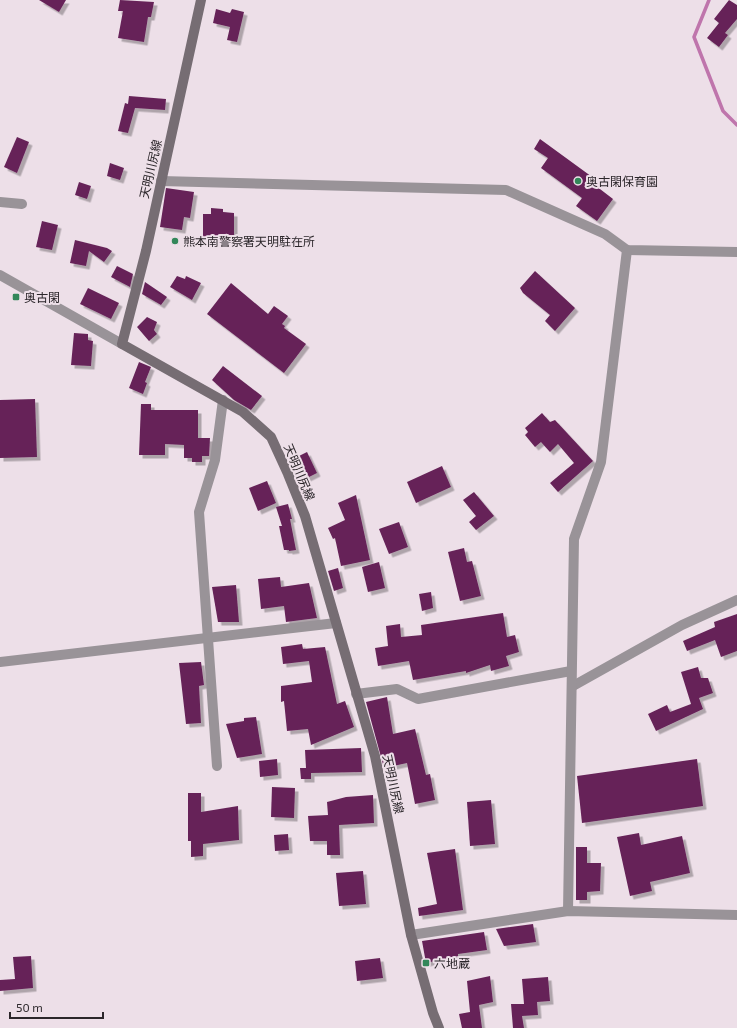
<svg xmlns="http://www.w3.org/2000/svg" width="737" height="1028" font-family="'Exo 2','Noto Sans JP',sans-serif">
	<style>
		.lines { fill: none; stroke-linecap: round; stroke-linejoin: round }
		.stream { stroke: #bf75ac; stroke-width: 3.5 }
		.building { fill: #662358; filter: url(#shadow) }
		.minor { stroke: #999398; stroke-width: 10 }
		.tertiary { stroke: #999398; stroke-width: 10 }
		.secondary { stroke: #766d73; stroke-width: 10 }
		.poi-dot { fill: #33875a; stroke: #eddfe8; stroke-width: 1.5 }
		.labels { text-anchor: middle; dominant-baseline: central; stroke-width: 4; stroke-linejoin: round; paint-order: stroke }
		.street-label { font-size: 12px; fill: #2b262a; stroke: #eddfe8 }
		.poi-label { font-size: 12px; fill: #2b262a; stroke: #eddfe8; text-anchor: start }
	</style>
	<defs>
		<filter id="shadow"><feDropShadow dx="3.5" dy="3.5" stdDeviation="0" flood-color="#0004"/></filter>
	</defs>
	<rect width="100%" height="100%" fill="#eddfe8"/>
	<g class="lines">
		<path class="stream" d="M709,0L694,37L723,111L737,125"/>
	</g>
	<g class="building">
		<path d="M39,0H66L59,12Z"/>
		<path d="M120,0L154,2L151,17H148L144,42L118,38L123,11H118Z"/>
		<path d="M729,0L737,5V19L725,33L728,35L719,47L707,38L719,23L714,19Z"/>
		<path d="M216,9L230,13L232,9L244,12L237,42L227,40L230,27L213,23Z"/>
		<path d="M129,96L166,99L165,110L135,108L128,133L118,131L125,103L128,104Z"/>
		<path d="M17,137L29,142L17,173L4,167Z"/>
		<path d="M540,139L599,182L596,186L613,199L597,221L576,206L582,198L541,168L548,158L534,149Z"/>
		<path d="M110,163L124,168L120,180L107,176Z"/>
		<path d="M79,182L91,186L87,199L75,195Z"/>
		<path d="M166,188L194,192L190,218L184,217L182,230L160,227Z"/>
		<path d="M211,208L223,209V212L234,213V238L203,237V214H211Z"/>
		<path d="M42,221L58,225L52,250L36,247Z"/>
		<path d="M75,240L107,248L112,251L104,262L89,251L86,266L70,263Z"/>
		<path d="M117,266L133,274L130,287L111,277Z"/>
		<path d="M535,271L575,308L555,331L545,321L550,315L523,293L520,288Z"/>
		<path d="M177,276L185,279L186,276L201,283L192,300L170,287Z"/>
		<path d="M145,282L167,297L161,305L142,294Z"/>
		<path d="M231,283L268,314L274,306L288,316L282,324L285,326L284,328L306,344L284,373L207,314Z"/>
		<path d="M88,288L119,303L111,319L80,304Z"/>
		<path d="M147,317L157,322L154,330L157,334L149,341L137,327Z"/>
		<path d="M74,333L88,334V340L93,341L91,366L71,365Z"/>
		<path d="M139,362L151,367L145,382L147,383L143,394L129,388Z"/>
		<path d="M223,366L262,396L251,410L234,400L212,380Z"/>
		<path d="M35,399L37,457L0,458V400Z"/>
		<path d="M141,404H151V410H198V438H210L209,456H202V462H192V458H184V445L165,444V455H139Z"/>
		<path d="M542,413L550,422L555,420L593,461L558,492L550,483L574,463L558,444L550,452L541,442L535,447L525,435L528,432L525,428Z"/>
		<path d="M307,452L317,473L301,481L291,460Z"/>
		<path d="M442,466L451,487L416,503L407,482Z"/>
		<path d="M267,481L276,503L258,511L249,488Z"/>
		<path d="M474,492L494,516L476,530L469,522L476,516L463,500Z"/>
		<path d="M356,495L370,560L341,566L335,538L333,539L328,528L345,520L338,503Z"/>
		<path d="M288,504L292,519H290L296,550L289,551V550H284L279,526H282L276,507Z"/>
		<path d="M399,522L408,547L389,554L379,529Z"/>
		<path d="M464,548L467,562L472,561L481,596L460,601L448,552Z"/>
		<path d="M379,562L385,588L368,592L362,567Z"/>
		<path d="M338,568L343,588L334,591L328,571Z"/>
		<path d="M280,577L281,587L309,583L317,618L286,622L284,606L261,609L258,579Z"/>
		<path d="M236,585L239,622H218L212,587Z"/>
		<path d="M431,592L433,608L422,611L419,594Z"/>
		<path d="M503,613L507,637L515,635L519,652L506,656L509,666L491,671L490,665L466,673V671L413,680L409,661L378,666L375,648L388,646L386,626L400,624L401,637L422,635L421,625Z"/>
		<path d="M737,614V651L721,657L715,640L687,651L683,641L715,627L714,622Z"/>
		<path d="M302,644L303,649L325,647L337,704L345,701L354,727L311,745L308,729L287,731L284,701L281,702V686L312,682L309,661L283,664L281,647Z"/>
		<path d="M201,662L204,685L199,686L201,723L186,724L179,663Z"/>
		<path d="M698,667L701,678H708L713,693L699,698L703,709L656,731L648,714L667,705L670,712L691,704L681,672Z"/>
		<path d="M387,697L393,734L415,729L426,775L430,774L435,800L415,804L407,763L384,768L366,702Z"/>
		<path d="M256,717L262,754L237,758L226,724L244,721V718Z"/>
		<path d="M361,748L362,772L311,773V779H301L300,768H306L305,750Z"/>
		<path d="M277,759L278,775L260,777L259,761Z"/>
		<path d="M697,759L703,806L582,823L577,776Z"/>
		<path d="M272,787L295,788L294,818L271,817Z"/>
		<path d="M188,793H201V812L238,806L239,840L203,844V856L191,857V841H188Z"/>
		<path d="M373,795L374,823L339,825L340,855H327V841H310L308,816L328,815L327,802L346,797Z"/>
		<path d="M491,800L495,844L470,846L467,802Z"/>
		<path d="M639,833L641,845L682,836L690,873L650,882L652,891L630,896L617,837Z"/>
		<path d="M288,834L289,850L275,851L274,835Z"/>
		<path d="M576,847H587V863H601L600,891L587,892V900H576Z"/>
		<path d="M455,849L463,910L419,916L418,908L437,904L427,853Z"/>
		<path d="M363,871L366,904L339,906L336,873Z"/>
		<path d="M533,924L536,942L504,946L496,929Z"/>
		<path d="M484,932L487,950L458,954V956L426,963L422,941Z"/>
		<path d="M31,956L33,988L0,991V980L15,979L13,957Z"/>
		<path d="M380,958L383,978L357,981L355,961Z"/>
		<path d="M490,976L493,1002L479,1005L482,1028H462L459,1014L470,1012L467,981Z"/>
		<path d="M548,977L550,1001L537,1002L538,1015L522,1016L524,1028H513L511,1004H524L522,979Z"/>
	</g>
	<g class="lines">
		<g class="minor">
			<path d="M161,181L506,190L605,234L627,250L737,252"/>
			<path d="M0,202L22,204"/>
			<path d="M0,662L336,623"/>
			<path d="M573,686L682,625L737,600"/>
			<path d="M356,694L397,689L418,699L571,671"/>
			<path d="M217,766L199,512L215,460L223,400"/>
			<path d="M568,911L574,539L601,462L627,250"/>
			<path d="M411,935L568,911L737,915"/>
		</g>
		<path class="tertiary" d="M0,275L122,344"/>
		<path class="secondary" d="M201,0L146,251L122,344L243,412L271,437L288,474L305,516L375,756L411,935L433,1013L439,1028"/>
	</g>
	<g class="poi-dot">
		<circle cx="578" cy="181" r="4"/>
		<circle cx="175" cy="241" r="4"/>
		<rect x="12" y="293" width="8" height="8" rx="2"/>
		<rect x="422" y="959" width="8" height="8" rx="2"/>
	</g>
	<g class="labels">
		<g class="street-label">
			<text transform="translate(150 169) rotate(-77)">天明川尻線</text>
			<text transform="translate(300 472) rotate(67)">天明川尻線</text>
			<text transform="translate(394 784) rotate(78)">天明川尻線</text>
		</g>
		<g class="poi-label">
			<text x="586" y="181">奥古閑保育園</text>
			<text x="183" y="241">熊本南警察署天明駐在所</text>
			<text x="24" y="297">奥古閑</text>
			<text x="434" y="963">六地蔵</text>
		</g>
	</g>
	<path d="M10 1012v6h93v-6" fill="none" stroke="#2b262a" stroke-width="2"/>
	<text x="16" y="1012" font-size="12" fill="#2b262a" stroke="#eddfe8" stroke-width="3" paint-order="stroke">50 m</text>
</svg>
